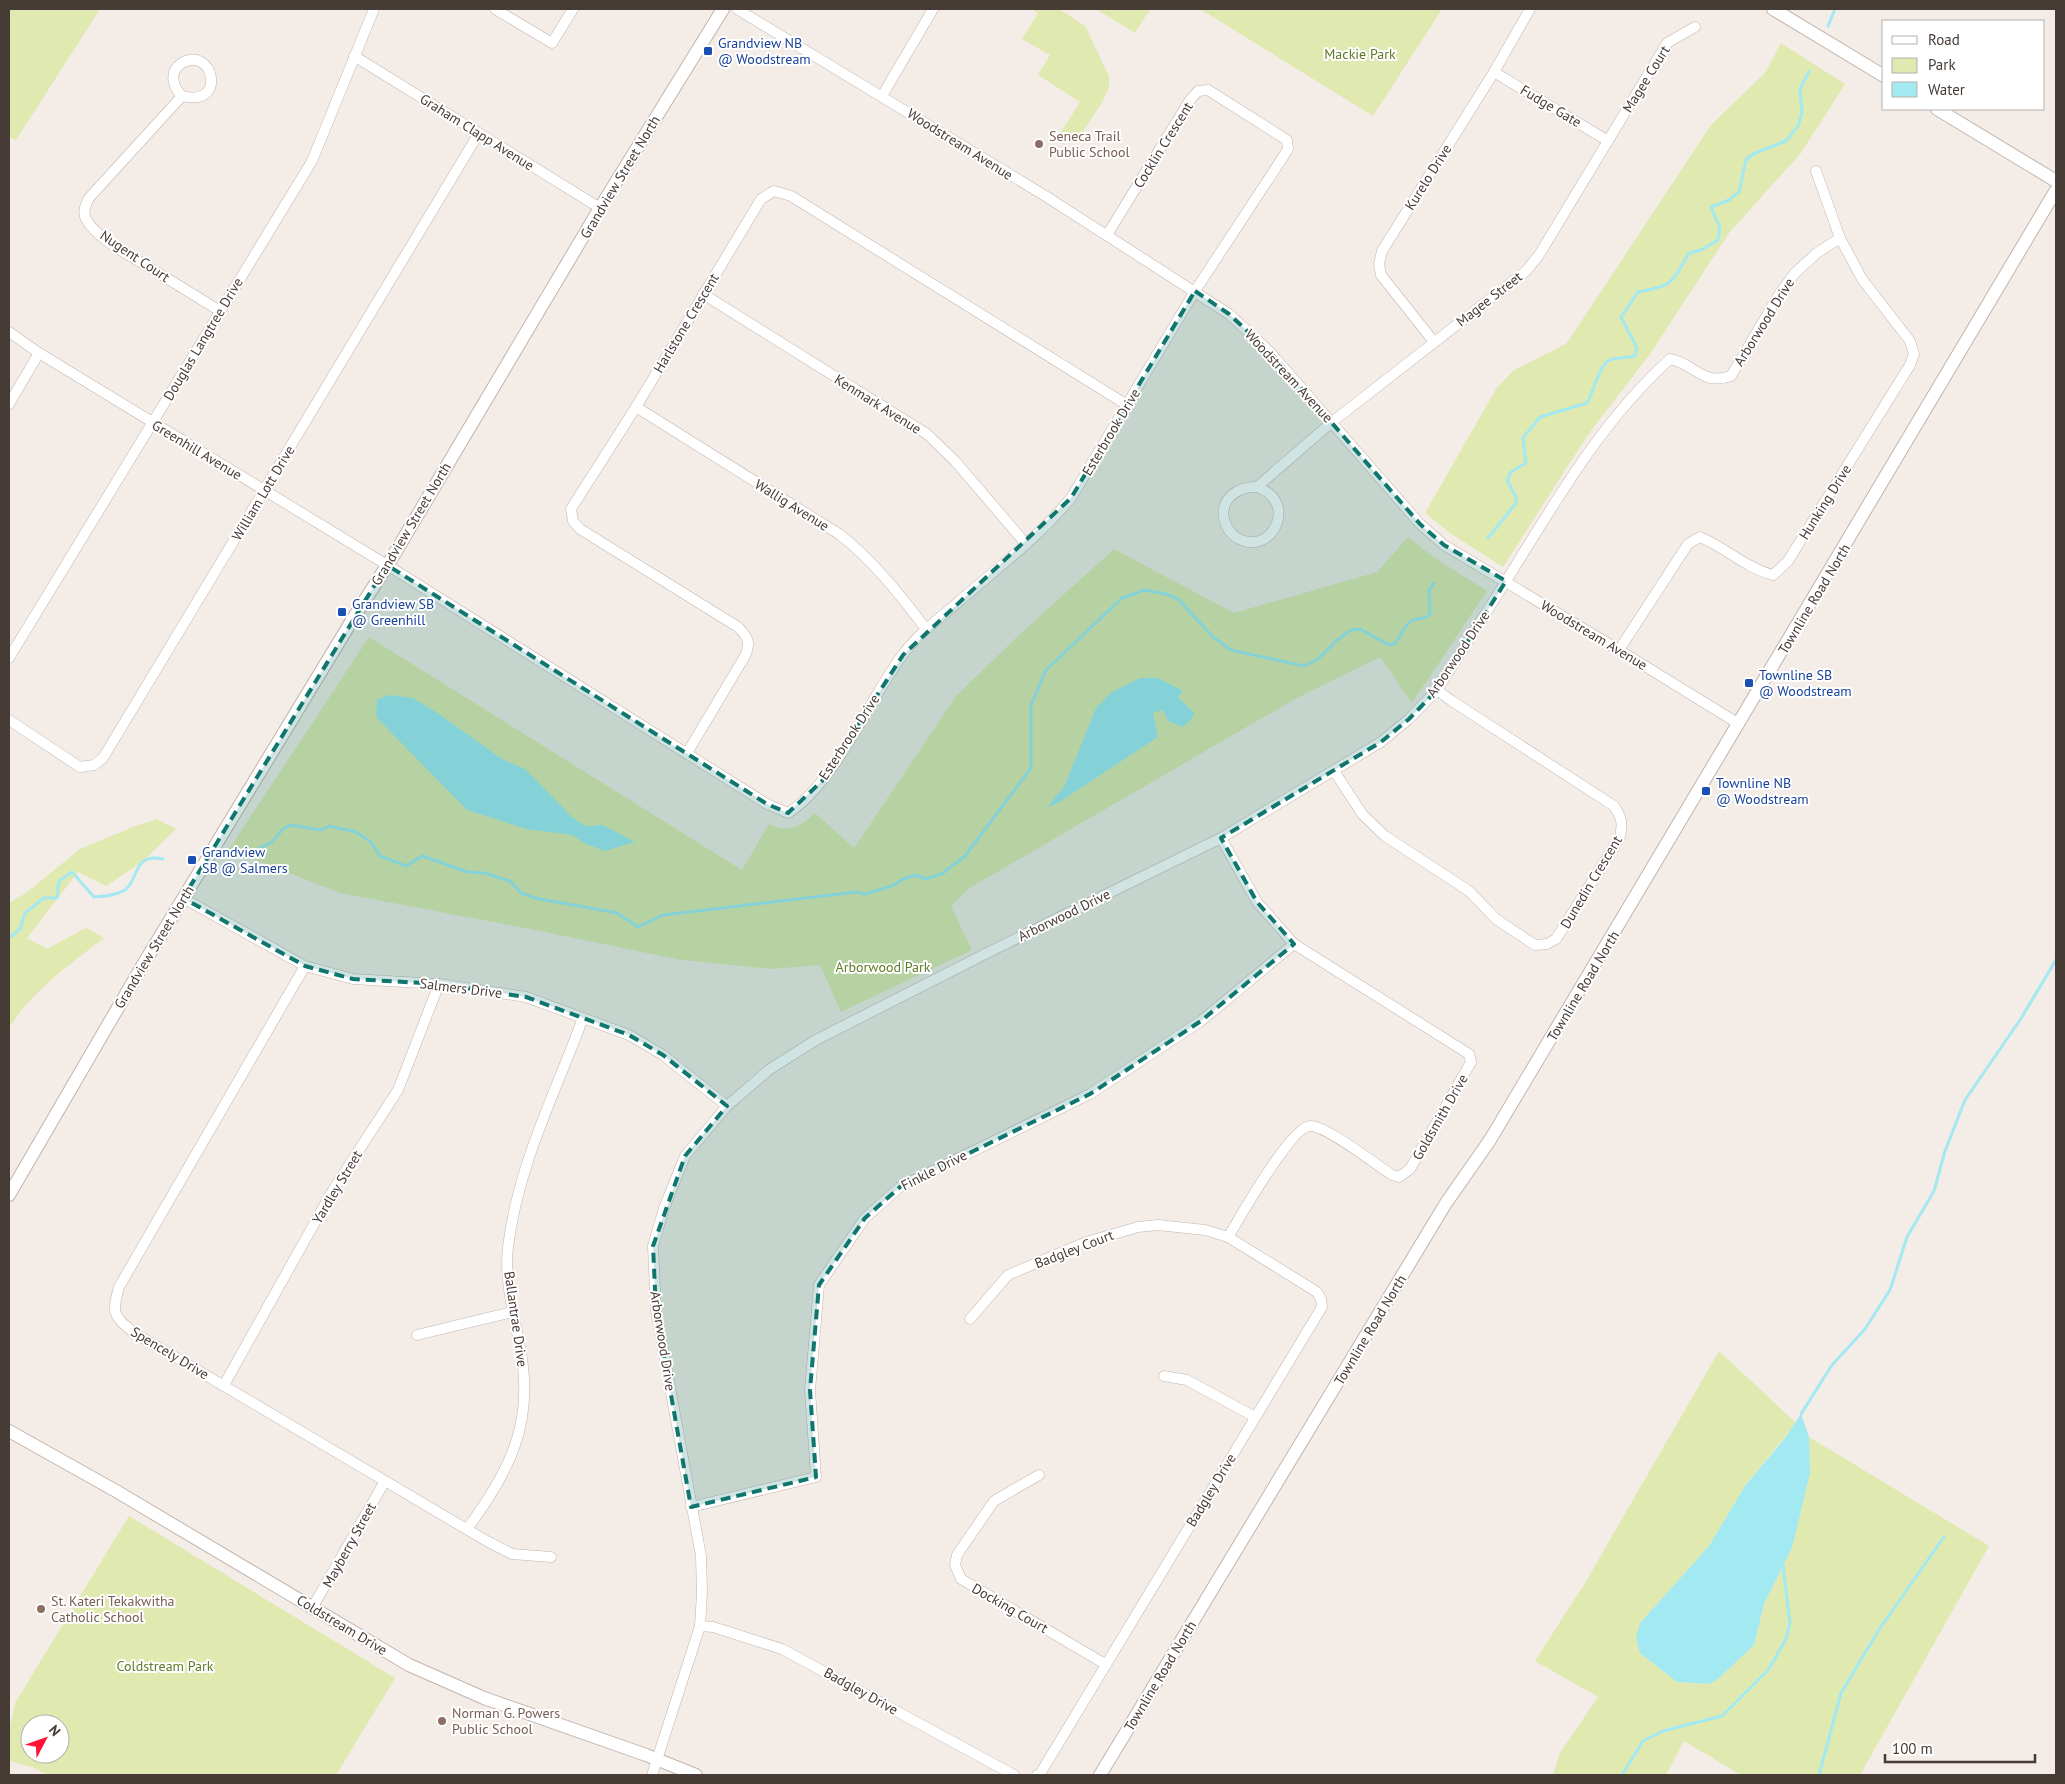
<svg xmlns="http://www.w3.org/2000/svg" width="2065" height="1784" font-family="'PT Sans',sans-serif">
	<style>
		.green { fill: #e0e9af; fill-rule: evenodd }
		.water { fill: #a2e9f2 }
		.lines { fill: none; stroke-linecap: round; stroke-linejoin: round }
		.stream { stroke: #a2e9f2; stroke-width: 3 }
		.minor-casing { stroke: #c3b4ac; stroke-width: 11 }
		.tertiary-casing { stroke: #c3b4ac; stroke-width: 14 }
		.minor { stroke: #fff; stroke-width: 10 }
		.tertiary { stroke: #fff; stroke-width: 12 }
		.marked { fill: #0f766e; fill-opacity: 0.2; stroke: #0f766e; stroke-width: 4; stroke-dasharray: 10 6; stroke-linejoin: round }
		.transit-dot { fill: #1a4fb4; stroke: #fff; stroke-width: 2 }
		.education-dot { fill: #8d6e63; stroke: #fff; stroke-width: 2 }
		.labels { text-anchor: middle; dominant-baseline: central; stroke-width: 4; stroke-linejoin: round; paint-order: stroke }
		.transit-label { font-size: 14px; fill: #164399; stroke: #fff; text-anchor: start }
		.park-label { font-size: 14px; fill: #5f7b27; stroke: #fff }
		.street-label { font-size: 14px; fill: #473b36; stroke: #fff }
		.education-label { font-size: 14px; fill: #785e54; stroke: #fff; text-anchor: start }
	</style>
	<rect width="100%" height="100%" fill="#f4ece7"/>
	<g class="green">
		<path d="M9,9H100L16,140L9,137Z"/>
		<path d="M1031,9H1059L1085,26L1109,76V88L1101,104L1075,143L1060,134L1080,102L1038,75L1050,55L1022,39L1038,13Z"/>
		<path d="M1096,9H1150L1135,33Z"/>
		<path d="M1200,9H1442L1373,116Z"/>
		<path d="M1781,43L1845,84L1801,153L1729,233L1650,354L1587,436L1503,567L1450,533L1425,513L1496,389L1513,371L1567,343L1711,125L1765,73Z"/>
		<path d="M1408,537L1432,556L1487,591L1412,703L1380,657L1295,699L968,889L951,906L972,950L841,1012L820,965L771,969L681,960L530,929L340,893L229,849L369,637L742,870L769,824C788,834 801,826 815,813L854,848L956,696L1020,634L1114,549L1234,613L1377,572Z"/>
		<path d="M157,819L176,829L142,862L106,886L78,872L27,938L47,949L86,928L104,938C70,964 32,991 9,1028V903L26,893L80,849L135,826Z"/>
		<path d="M1719,1351L1796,1423L1745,1486L1709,1546L1640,1623V1653L1677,1682L1709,1684L1718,1679L1754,1645L1764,1604L1783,1566L1810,1473L1809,1437L1989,1546L1860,1775H1741L1684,1741L1666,1775H1553L1560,1753L1598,1697L1535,1661L1585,1583Z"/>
		<path d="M129,1516L395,1678L336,1775H49L32,1767L9,1761V1731L15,1703ZM30,1724H60V1754H30Z"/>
	</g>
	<g class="water">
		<path d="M1140,678H1158L1183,691L1178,697L1194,713L1191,720L1182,727L1168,721L1163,710L1153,713L1158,737L1058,803L1047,807L1064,787L1096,708L1112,692Z"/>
		<path d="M388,695L413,698L439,714L502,759L525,769L572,817L585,826L603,825L635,842L605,851L586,844L572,835L526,829L467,810L376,717L377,700Z"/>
		<path d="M1801,1414L1809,1437L1810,1473L1792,1548L1764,1604L1754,1645L1718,1679L1709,1684L1677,1682L1640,1653L1636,1638L1640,1623L1709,1546L1745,1486L1785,1438Z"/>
	</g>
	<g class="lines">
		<g class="stream">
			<path d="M1828,26L1835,9"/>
			<path d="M1488,538L1516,503V497L1507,480L1511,472L1526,463L1523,438L1540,417L1587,403C1593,393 1600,365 1608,361C1614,357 1627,358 1635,356L1637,348L1621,317L1638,292C1674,285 1671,284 1689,253L1701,250L1718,240L1720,228L1711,207L1729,200L1739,192L1746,160L1753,154L1786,141L1798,126L1802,113L1800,89L1809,71"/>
			<path d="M252,852L272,842L283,829L291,825L321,830L329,826L356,832L371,842L380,856L406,866L422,856L468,872L484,873L510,881L521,893L535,898L617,913L638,927L663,915L856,892L865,894L892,886L903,879L916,875L926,879L943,873L965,856L1031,768V705L1046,670L1122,598L1144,590L1166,594L1178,599L1213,637L1231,650L1304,666L1318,659L1336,641L1351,630L1360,629L1389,645L1396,643C1400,636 1404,626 1411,621C1418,617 1421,622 1430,614L1429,591L1434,583"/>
			<path d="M9,938L20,929L25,913L44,898H57L59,881L72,872L94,897C104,896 115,896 125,890C139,881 132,852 163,859"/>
			<path d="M1801,1414L1832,1365L1865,1329L1890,1290L1907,1237L1934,1191L1945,1151L1965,1100L2020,1020L2056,960"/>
			<path d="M1622,1775L1643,1741L1663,1731L1722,1716L1769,1669L1786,1639L1790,1623L1783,1566"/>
			<path d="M1819,1775L1841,1693L1880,1628L1944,1537"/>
		</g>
		<g class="minor-casing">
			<g id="minor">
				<path d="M495,9L552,43L573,9"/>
				<path d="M737,9L1047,197L1229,314L1270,352L1420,524L1444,545L1619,650L1739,724"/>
				<path d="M354,56L600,208"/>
				<path d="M1494,72L1608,141"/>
				<path d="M182,96C173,87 168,72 182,63C213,45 228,108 182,96L89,198C86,204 82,212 86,219C97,239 129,255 147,266C171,281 196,296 220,311"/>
				<path d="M882,96L933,9"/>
				<path d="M703,294L927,434L955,461L1026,544"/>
				<path d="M9,332L39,353L387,565L767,804L788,813C834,784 868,702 901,657C916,636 937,620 956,604C995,570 1038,538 1071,498L1195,291L1283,157L1288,149L1287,140L1208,90L1198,91L1190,100L1107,235"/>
				<path d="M1434,342L1381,275L1379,264L1382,251L1494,72L1530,9"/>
				<path d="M9,404L39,353"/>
				<path d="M636,407L839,534C873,560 901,596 926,629"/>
				<path d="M1257,487C1300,502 1271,558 1237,538C1231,534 1226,527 1224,519C1220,499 1238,486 1257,487L1332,422L1526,271L1539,255L1667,43L1695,27"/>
				<path d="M1619,650L1688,544L1700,537C1726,548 1746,568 1773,575L1788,561L1910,365L1914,354L1910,341L1862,279L1840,238L1816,171"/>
				<path d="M9,658L312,161L374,9"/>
				<path d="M9,720L80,767L94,765L103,758L479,133"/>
				<path d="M687,753L745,656C751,643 748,637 738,627L580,529L573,521L571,509L636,407L761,199L774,191L791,196L1127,405"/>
				<path d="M1334,771L1363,815L1385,836L1469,891L1496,919L1535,945L1547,944L1556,939L1620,837C1623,823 1622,818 1614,806L1452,701L1437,690"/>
				<path d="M1221,838L1257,902L1294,944L1469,1054L1471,1062L1410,1169L1399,1177L1392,1175C1375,1164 1328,1127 1311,1126C1292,1124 1240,1218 1228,1237"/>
				<path d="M183,898L305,966L353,979L439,984L526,997L629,1035L663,1055L727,1106"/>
				<path d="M305,966L119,1287C111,1315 114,1317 136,1334L485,1540L512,1554L551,1557"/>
				<path d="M970,1319L1008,1275L1086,1242L1138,1227L1158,1225L1205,1230L1228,1237L1317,1292L1321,1299L1322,1307L1040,1774L1037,1775"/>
				<path d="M417,1335L512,1312"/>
				<path d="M1164,1376L1187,1380L1255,1417"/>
				<path d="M224,1385L333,1190L398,1090L439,984"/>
				<path d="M1039,1475L994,1501L957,1555L955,1565L961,1579L1105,1664"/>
				<path d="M691,1507L816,1477L810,1390L819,1285L865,1218L900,1187L1090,1094L1201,1021L1294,944"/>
				<path d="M467,1529C510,1470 535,1423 520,1347C514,1314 504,1281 508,1247C518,1165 555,1094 583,1018"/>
				<path d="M312,1608L385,1481"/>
				<path d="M700,1626L713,1627L782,1649L1014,1775"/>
				<path d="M652,1775L700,1626L702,1593L701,1556L656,1311L653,1246L664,1208L685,1156L727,1106L770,1069L816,1040L987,953L1221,838L1381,742L1409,719L1437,690C1466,644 1496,598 1524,552C1566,484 1609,414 1670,359C1696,364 1701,386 1731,376L1780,293L1795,273L1817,253L1840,238"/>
			</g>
		</g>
		<g class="tertiary-casing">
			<g id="tertiary">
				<path d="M1773,9L1884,76"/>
				<path d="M1937,109L2056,181"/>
				<path d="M9,1195L144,963L351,622L395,553L600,208L723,9"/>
				<path d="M9,1431L116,1491L409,1665L484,1698L646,1755L696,1775"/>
				<path d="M1100,1775L1446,1203L1490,1140L2056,190"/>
			</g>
		</g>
		<use href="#minor" class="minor"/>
		<use href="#tertiary" class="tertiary"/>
	</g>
	<path class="marked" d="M1195,291L1229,314L1270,352L1420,524L1444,545L1506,581L1437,690L1409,719L1381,742L1221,838L1257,902L1294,944L1201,1021L1090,1094L900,1187L865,1218L819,1285L810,1390L816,1477L691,1507L656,1311L653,1246L685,1156L727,1106L663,1055L629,1035L526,997L439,984L353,979L305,966L183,898L387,565L767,804L788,813L822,781L903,655L1071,498Z"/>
	<g class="transit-dot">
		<rect x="703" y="46" width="10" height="10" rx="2.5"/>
		<rect x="337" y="607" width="10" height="10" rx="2.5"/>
		<rect x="1744" y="678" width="10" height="10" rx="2.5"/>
		<rect x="1701" y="786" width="10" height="10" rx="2.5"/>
		<rect x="187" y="855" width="10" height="10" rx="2.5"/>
	</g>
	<g class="education-dot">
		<circle cx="1039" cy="144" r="5"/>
		<circle cx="41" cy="1609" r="5"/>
		<circle cx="442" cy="1721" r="5"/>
	</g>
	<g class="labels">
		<g class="transit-label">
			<text x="718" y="43">Grandview NB<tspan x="718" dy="16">@ Woodstream</tspan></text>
			<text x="352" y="604">Grandview SB<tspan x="352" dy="16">@ Greenhill</tspan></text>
			<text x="1759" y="675">Townline SB<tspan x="1759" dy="16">@ Woodstream</tspan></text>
			<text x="1716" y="783">Townline NB<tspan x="1716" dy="16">@ Woodstream</tspan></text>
			<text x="202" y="852">Grandview<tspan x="202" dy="16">SB @ Salmers</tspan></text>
		</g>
		<g class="park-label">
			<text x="1360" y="54">Mackie Park</text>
			<text x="883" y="967">Arborwood Park</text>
			<text x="165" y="1666">Coldstream Park</text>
		</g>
		<g class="street-label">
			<text transform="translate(1646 79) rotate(-58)">Magee Court</text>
			<text transform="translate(1551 106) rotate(31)">Fudge Gate</text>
			<text transform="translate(477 132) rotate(32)">Graham Clapp Avenue</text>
			<text transform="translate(960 144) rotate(32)">Woodstream Avenue</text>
			<text transform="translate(1163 145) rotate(-58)">Cocklin Crescent</text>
			<text transform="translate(620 177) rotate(-59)">Grandview Street North</text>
			<text transform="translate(1428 177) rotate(-58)">Kurelo Drive</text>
			<text transform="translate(135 256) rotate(34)">Nugent Court</text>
			<text transform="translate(1489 299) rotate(-38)">Magee Street</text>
			<text transform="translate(1764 322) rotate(-58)">Arborwood Drive</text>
			<text transform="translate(686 323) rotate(-59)">Harlstone Crescent</text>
			<text transform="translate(203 339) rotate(-59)">Douglas Langtree Drive</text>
			<text transform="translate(1289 376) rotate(47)">Woodstream Avenue</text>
			<text transform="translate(878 404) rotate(32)">Kenmark Avenue</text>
			<text transform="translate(1111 432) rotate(-59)">Esterbrook Drive</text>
			<text transform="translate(197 450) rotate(31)">Greenhill Avenue</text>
			<text transform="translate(263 493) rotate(-59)">William Lott Drive</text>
			<text transform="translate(1825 502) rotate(-58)">Hunking Drive</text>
			<text transform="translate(792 505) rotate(32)">Wallig Avenue</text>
			<text transform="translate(411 524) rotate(-59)">Grandview Street North</text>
			<text transform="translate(1814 599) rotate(-59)">Townline Road North</text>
			<text transform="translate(1594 635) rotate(31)">Woodstream Avenue</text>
			<text transform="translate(1458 654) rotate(-56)">Arborwood Drive</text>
			<text transform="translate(849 737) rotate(-57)">Esterbrook Drive</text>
			<text transform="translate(1591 882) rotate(-59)">Dunedin Crescent</text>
			<text transform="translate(1064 915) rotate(-26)">Arborwood Drive</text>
			<text transform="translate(154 947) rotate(-59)">Grandview Street North</text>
			<text transform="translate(1583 986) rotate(-59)">Townline Road North</text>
			<text transform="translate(461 988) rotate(7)">Salmers Drive</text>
			<text transform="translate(1440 1117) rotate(-60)">Goldsmith Drive</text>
			<text transform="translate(934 1170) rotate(-27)">Finkle Drive</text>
			<text transform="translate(337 1187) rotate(-59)">Yardley Street</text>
			<text transform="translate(1074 1249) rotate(-21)">Badgley Court</text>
			<text transform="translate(516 1319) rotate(82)">Ballantrae Drive</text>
			<text transform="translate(1370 1330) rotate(-59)">Townline Road North</text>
			<text transform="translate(663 1341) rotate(81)">Arborwood Drive</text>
			<text transform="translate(170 1353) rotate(31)">Spencely Drive</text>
			<text transform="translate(1211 1490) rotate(-59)">Badgley Drive</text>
			<text transform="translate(349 1545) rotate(-61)">Mayberry Street</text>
			<text transform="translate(1010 1608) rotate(30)">Docking Court</text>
			<text transform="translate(342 1625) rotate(31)">Coldstream Drive</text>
			<text transform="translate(1160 1676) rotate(-59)">Townline Road North</text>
			<text transform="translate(861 1691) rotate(29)">Badgley Drive</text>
		</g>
		<g class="education-label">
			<text x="1049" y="136">Seneca Trail<tspan x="1049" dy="16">Public School</tspan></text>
			<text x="51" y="1601">St. Kateri Tekakwitha<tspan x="51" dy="16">Catholic School</tspan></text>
			<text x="452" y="1713">Norman G. Powers<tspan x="452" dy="16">Public School</tspan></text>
		</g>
	</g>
	<rect width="2065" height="1784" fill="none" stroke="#473b36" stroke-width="20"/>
	<rect x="1882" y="20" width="162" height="90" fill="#ffffff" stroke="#b5b1af"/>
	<rect x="1892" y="36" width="25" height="8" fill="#ffffff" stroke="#b5b1af"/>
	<text x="1928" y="45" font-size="15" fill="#473b36">Road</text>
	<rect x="1892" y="58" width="25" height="15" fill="#e0e9af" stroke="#b5b1af"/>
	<text x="1928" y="70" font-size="15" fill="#473b36">Park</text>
	<rect x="1892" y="82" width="25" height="15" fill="#a2e9f2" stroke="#b5b1af"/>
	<text x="1928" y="95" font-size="15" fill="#473b36">Water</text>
	<g transform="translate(45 1739) rotate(49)"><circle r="24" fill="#ffffff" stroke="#b5b1af"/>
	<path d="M0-4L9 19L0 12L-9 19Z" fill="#ff1334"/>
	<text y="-8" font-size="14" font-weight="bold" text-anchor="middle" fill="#473b36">N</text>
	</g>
	<path d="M1885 1754v8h150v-8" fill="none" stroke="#473b36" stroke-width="2.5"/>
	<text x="1892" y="1754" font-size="15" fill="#473b36" stroke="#ffffff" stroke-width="4" paint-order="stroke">100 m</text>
</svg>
